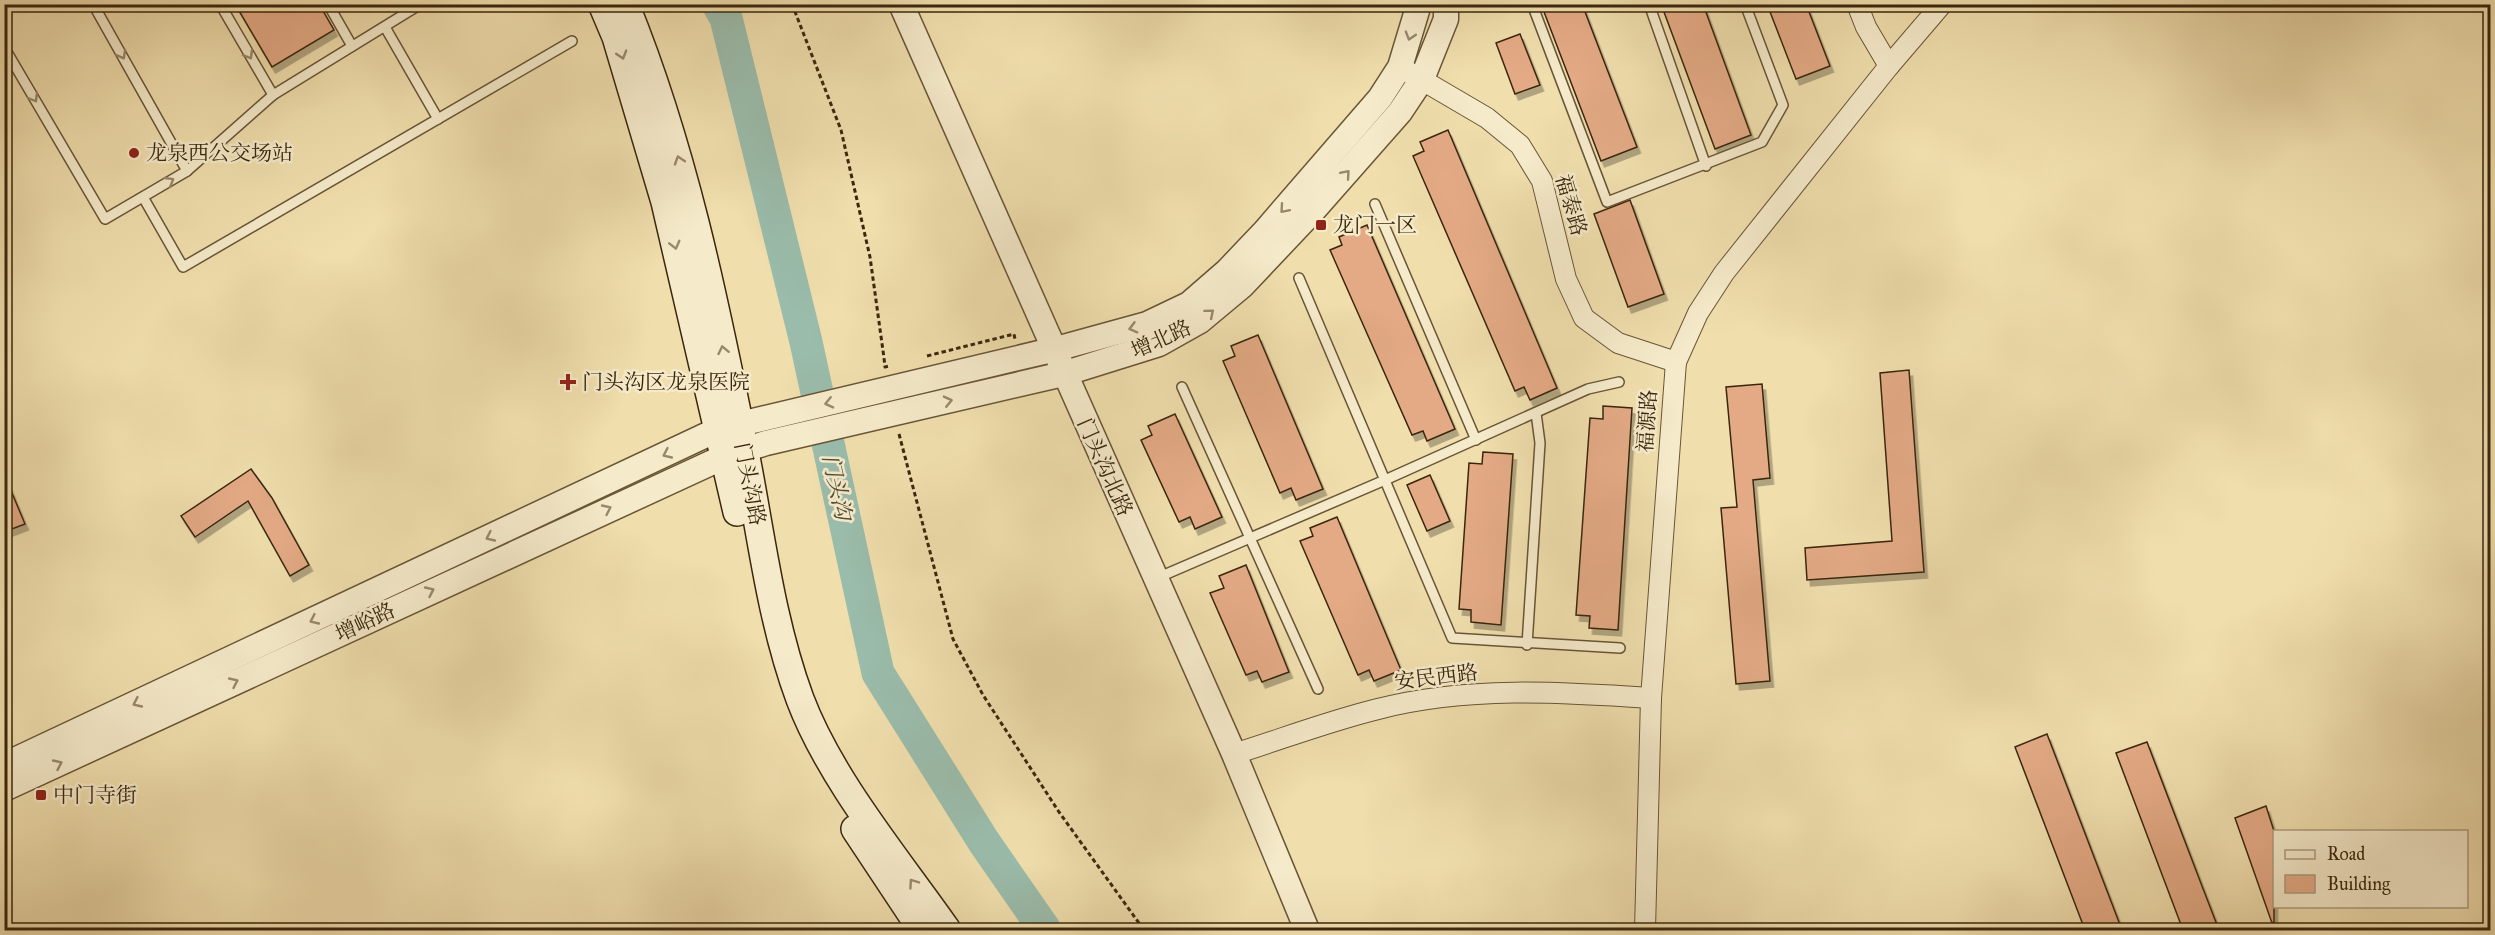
<svg xmlns="http://www.w3.org/2000/svg" width="2495" height="935" font-family="'IM FELL Great Primer','Noto Serif SC',serif">
	<style>
		.lines { fill: none; stroke-linecap: round; stroke-linejoin: round }
		.river { stroke: #9abcab; stroke-width: 33 }
		.building { fill: #e3aa85; stroke: #3a270e; stroke-width: 1.5; filter: url(#shadow) }
		.service-casing { stroke: #685536; stroke-width: 12 }
		.minor-casing { stroke: #685536; stroke-width: 22 }
		.tertiary-casing { stroke: #685536; stroke-width: 27 }
		.secondary-casing { stroke: #3a270e; stroke-width: 30 }
		.path { stroke: #3a270e; stroke-width: 3; stroke-dasharray: 4.5 3; stroke-linecap: butt }
		.service { stroke: #f5eaca; stroke-width: 9 }
		.minor { stroke: #f5eaca; stroke-width: 20 }
		.tertiary { stroke: #f5eaca; stroke-width: 24 }
		.secondary { stroke: #f5eaca; stroke-width: 27 }
		.oneway { stroke: #98886c }
		.poi-dot { fill: #8f2418; stroke: #f5eaca; stroke-width: 2 }
		.labels { text-anchor: middle; dominant-baseline: central; stroke-width: 5; stroke-linejoin: round; paint-order: stroke }
		.poi-label { font-size: 21px; fill: #3a270e; stroke: #f5eaca; text-anchor: start }
		.street-label { font-size: 21px; fill: #3a270e; stroke: #f5eaca }
		.water-label { font-size: 22px; font-style: italic; fill: #524c35; stroke: #f5eaca }
	</style>
	<defs>
		<filter id="shadow"><feDropShadow dx="3.5" dy="6" stdDeviation="0" flood-color="#0004"/></filter>
	</defs>
	<rect width="100%" height="100%" fill="#f0dead"/>
	<filter id="stains"><feTurbulence type="fractalNoise" baseFrequency=".00333" numOctaves="4"/><feColorMatrix values="0 0 0 0 .2 0 0 0 0 .09 0 0 0 0 .02 0 0 0 .5 -.17"/></filter>
	<radialGradient id="worn" r=".72"><stop offset=".6" stop-color="#630" stop-opacity="0"/><stop offset="1" stop-color="#630" stop-opacity=".3"/></radialGradient>
	<g class="lines">
		<path class="river" d="M718,4L726,18L806,342L878,673L984,842L1045,930"/>
	</g>
	<g class="building">
		<path d="M235,4H319L334,30L272,67Z"/>
		<path d="M1541,4H1582L1637,147L1601,161Z"/>
		<path d="M1661,4H1703L1751,135L1715,149Z"/>
		<path d="M1767,4H1806L1830,66L1796,79Z"/>
		<path d="M1520,34L1540,85L1515,94L1496,43Z"/>
		<path d="M1448,130L1557,388L1530,400L1524,387L1515,391L1413,156L1424,151L1420,142Z"/>
		<path d="M1630,200L1664,294L1628,307L1594,214Z"/>
		<path d="M1367,225L1455,429L1427,441L1423,431L1412,435L1330,250L1342,245L1339,237Z"/>
		<path d="M1258,335L1323,489L1296,500L1291,488L1280,493L1223,361L1235,356L1231,346Z"/>
		<path d="M1909,370L1924,572L1807,580L1805,548L1892,541L1880,373Z"/>
		<path d="M1762,384L1770,478L1753,480L1770,681L1736,684L1721,508L1737,507L1726,387Z"/>
		<path d="M1603,406L1632,408L1618,630L1589,628L1590,616L1576,615L1590,418L1603,419Z"/>
		<path d="M1175,414L1222,517L1195,529L1190,517L1179,522L1141,440L1152,435L1148,426Z"/>
		<path d="M1483,452L1513,454L1501,625L1471,622V610L1459,609L1469,463L1482,464Z"/>
		<path d="M251,469L272,498L309,565L290,576L248,501L195,537L181,516Z"/>
		<path d="M4,474L25,524L4,532Z"/>
		<path d="M1430,475L1450,521L1427,531L1407,485Z"/>
		<path d="M1337,517L1401,670L1374,681L1369,670L1358,675L1300,541L1313,536L1310,528Z"/>
		<path d="M1246,565L1289,672L1262,682L1257,671L1246,675L1210,593L1224,588L1219,576Z"/>
		<path d="M2047,734L2122,930H2085L2015,747Z"/>
		<path d="M2147,742L2202,886L2219,930H2183L2116,753Z"/>
		<path d="M2266,806L2274,831V922L2272,923L2235,818Z"/>
	</g>
	<g class="lines">
		<g class="service-casing">
			<g id="service">
				<path d="M93,4L187,171"/>
				<path d="M220,4L273,95L421,4"/>
				<path d="M328,4L352,46"/>
				<path d="M1532,4L1607,202L1762,142L1783,105L1745,4"/>
				<path d="M1649,4L1706,166"/>
				<path d="M385,27L438,119"/>
				<path d="M4,47L105,219L187,171L273,95"/>
				<path d="M143,197L183,267L572,41"/>
				<path d="M1375,204L1476,440"/>
				<path d="M1299,278L1452,638L1620,648"/>
				<path d="M1182,387L1318,689"/>
				<path d="M1157,578L1385,480L1588,389L1619,382"/>
				<path d="M1527,645L1540,443L1536,413"/>
			</g>
		</g>
		<g class="minor-casing">
			<g id="minor">
				<path d="M1857,4L1866,27L1889,66"/>
				<path d="M1400,67L1487,118L1520,145L1542,181L1566,279L1584,318L1618,343L1676,362"/>
				<path d="M1234,754C1282,739 1329,721 1378,709C1467,686 1560,692 1651,698"/>
				<path d="M1645,930L1651,698L1676,362L1698,313L1724,273L1889,66L1942,4"/>
			</g>
		</g>
		<g class="tertiary-casing">
			<g id="tertiary">
				<path d="M901,4L1234,754L1307,930"/>
				<path d="M4,765L719,429L1056,349L1147,324L1189,304L1227,271L1265,231L1380,98L1400,67L1419,4"/>
				<path d="M4,789L726,456L766,443L1063,374L1159,344L1200,321L1242,286L1311,213L1400,112L1422,79L1446,19V4"/>
			</g>
		</g>
		<g class="secondary-casing">
			<g id="secondary">
				<path d="M602,4L616,37L665,202L737,512"/>
				<path d="M625,4C683,146 714,297 744,447C761,532 770,618 800,699C830,779 898,860 947,930"/>
				<path d="M855,829L922,930"/>
			</g>
		</g>
		<g class="path">
			<path d="M792,4L841,130L870,257L884,358L885,367L889,366"/>
			<path d="M927,356L1014,334L1015,339"/>
			<path d="M899,434L953,639L983,695L1059,812L1144,930"/>
		</g>
		<use href="#service" class="service"/>
		<use href="#minor" class="minor"/>
		<use href="#tertiary" class="tertiary"/>
		<use href="#secondary" class="secondary"/>
	</g>
	<defs><path id="oneway-chevron" d="M-2-3.5L2.5 0L-2 3.5" fill="none" stroke-width="1.6" stroke-linecap="round" stroke-linejoin="round" transform="scale(1.5)"/></defs>
	<g class="oneway">
		<use href="#oneway-chevron" transform="translate(1410 36) rotate(107)"/>
		<use href="#oneway-chevron" transform="translate(122 55) rotate(61)"/>
		<use href="#oneway-chevron" transform="translate(249 55) rotate(60)"/>
		<use href="#oneway-chevron" transform="translate(622 55) rotate(73)"/>
		<use href="#oneway-chevron" transform="translate(34 98) rotate(60)"/>
		<use href="#oneway-chevron" transform="translate(679 160) rotate(-108)"/>
		<use href="#oneway-chevron" transform="translate(1346 174) rotate(-49)"/>
		<use href="#oneway-chevron" transform="translate(170 181) rotate(-31)"/>
		<use href="#oneway-chevron" transform="translate(1284 209) rotate(131)"/>
		<use href="#oneway-chevron" transform="translate(675 245) rotate(76)"/>
		<use href="#oneway-chevron" transform="translate(1210 313) rotate(-40)"/>
		<use href="#oneway-chevron" transform="translate(1133 328) rotate(165)"/>
		<use href="#oneway-chevron" transform="translate(723 350) rotate(-102)"/>
		<use href="#oneway-chevron" transform="translate(948 401) rotate(-13)"/>
		<use href="#oneway-chevron" transform="translate(829 403) rotate(167)"/>
		<use href="#oneway-chevron" transform="translate(667 454) rotate(155)"/>
		<use href="#oneway-chevron" transform="translate(607 509) rotate(-25)"/>
		<use href="#oneway-chevron" transform="translate(490 537) rotate(155)"/>
		<use href="#oneway-chevron" transform="translate(430 591) rotate(-25)"/>
		<use href="#oneway-chevron" transform="translate(314 620) rotate(155)"/>
		<use href="#oneway-chevron" transform="translate(234 682) rotate(-25)"/>
		<use href="#oneway-chevron" transform="translate(137 703) rotate(155)"/>
		<use href="#oneway-chevron" transform="translate(58 764) rotate(-25)"/>
		<use href="#oneway-chevron" transform="translate(913 883) rotate(-125)"/>
	</g>
	<g class="poi-dot">
		<circle cx="134" cy="153" r="6"/>
		<rect x="1315" y="219" width="12" height="12" rx="3"/>
		<path d="M565 373h6v6h6v6h-6v6h-6v-6h-6v-6h6z"/>
		<rect x="35" y="789" width="12" height="12" rx="3"/>
	</g>
	<g class="labels">
		<g class="poi-label">
			<text x="146" y="153">龙泉西公交场站</text>
			<text x="1333" y="225">龙门一区</text>
			<text x="582" y="382">门头沟区龙泉医院</text>
			<text x="53" y="795">中门寺街</text>
		</g>
		<g class="street-label">
			<text transform="translate(1571 205) rotate(74)">福泰路</text>
			<text transform="translate(1161 339) rotate(-24)">增北路</text>
			<text transform="translate(1647 421) rotate(-86)">福源路</text>
			<text transform="translate(1105 467) rotate(66)">门头沟北路</text>
			<text transform="translate(750 484) rotate(79)">门头沟路</text>
			<text transform="translate(365 622) rotate(-25)">增峪路</text>
			<text transform="translate(1436 677) rotate(-7)">安民西路</text>
		</g>
		<g class="water-label">
			<text transform="translate(837 487) rotate(78)">门头沟</text>
		</g>
	</g>
	<rect width="2495" height="935" fill="none" stroke="#f0dead" stroke-width="24"/>
	<rect x="6" y="6" width="2483" height="923" fill="none" stroke="#3a270e" stroke-width="3"/>
	<rect x="12" y="12" width="2471" height="911" fill="none" stroke="#3a270e" stroke-width="1.5"/>
	<rect x="2273" y="830" width="195" height="78" fill="#f5eaca" stroke="#aa9c7f" stroke-width="1.5"/>
	<rect x="2285" y="850" width="30" height="9" fill="#f5eaca" stroke="#aa9c7f" stroke-width="1.5"/>
	<text x="2327" y="860" font-size="18" fill="#3a270e">Road</text>
	<rect x="2285" y="875" width="30" height="18" fill="#e3aa85" stroke="#aa9c7f" stroke-width="1.5"/>
	<text x="2327" y="890" font-size="18" fill="#3a270e">Building</text>
	<rect width="100%" height="100%" filter="url(#stains)"/>
	<rect width="100%" height="100%" fill="url(#worn)"/>
</svg>
